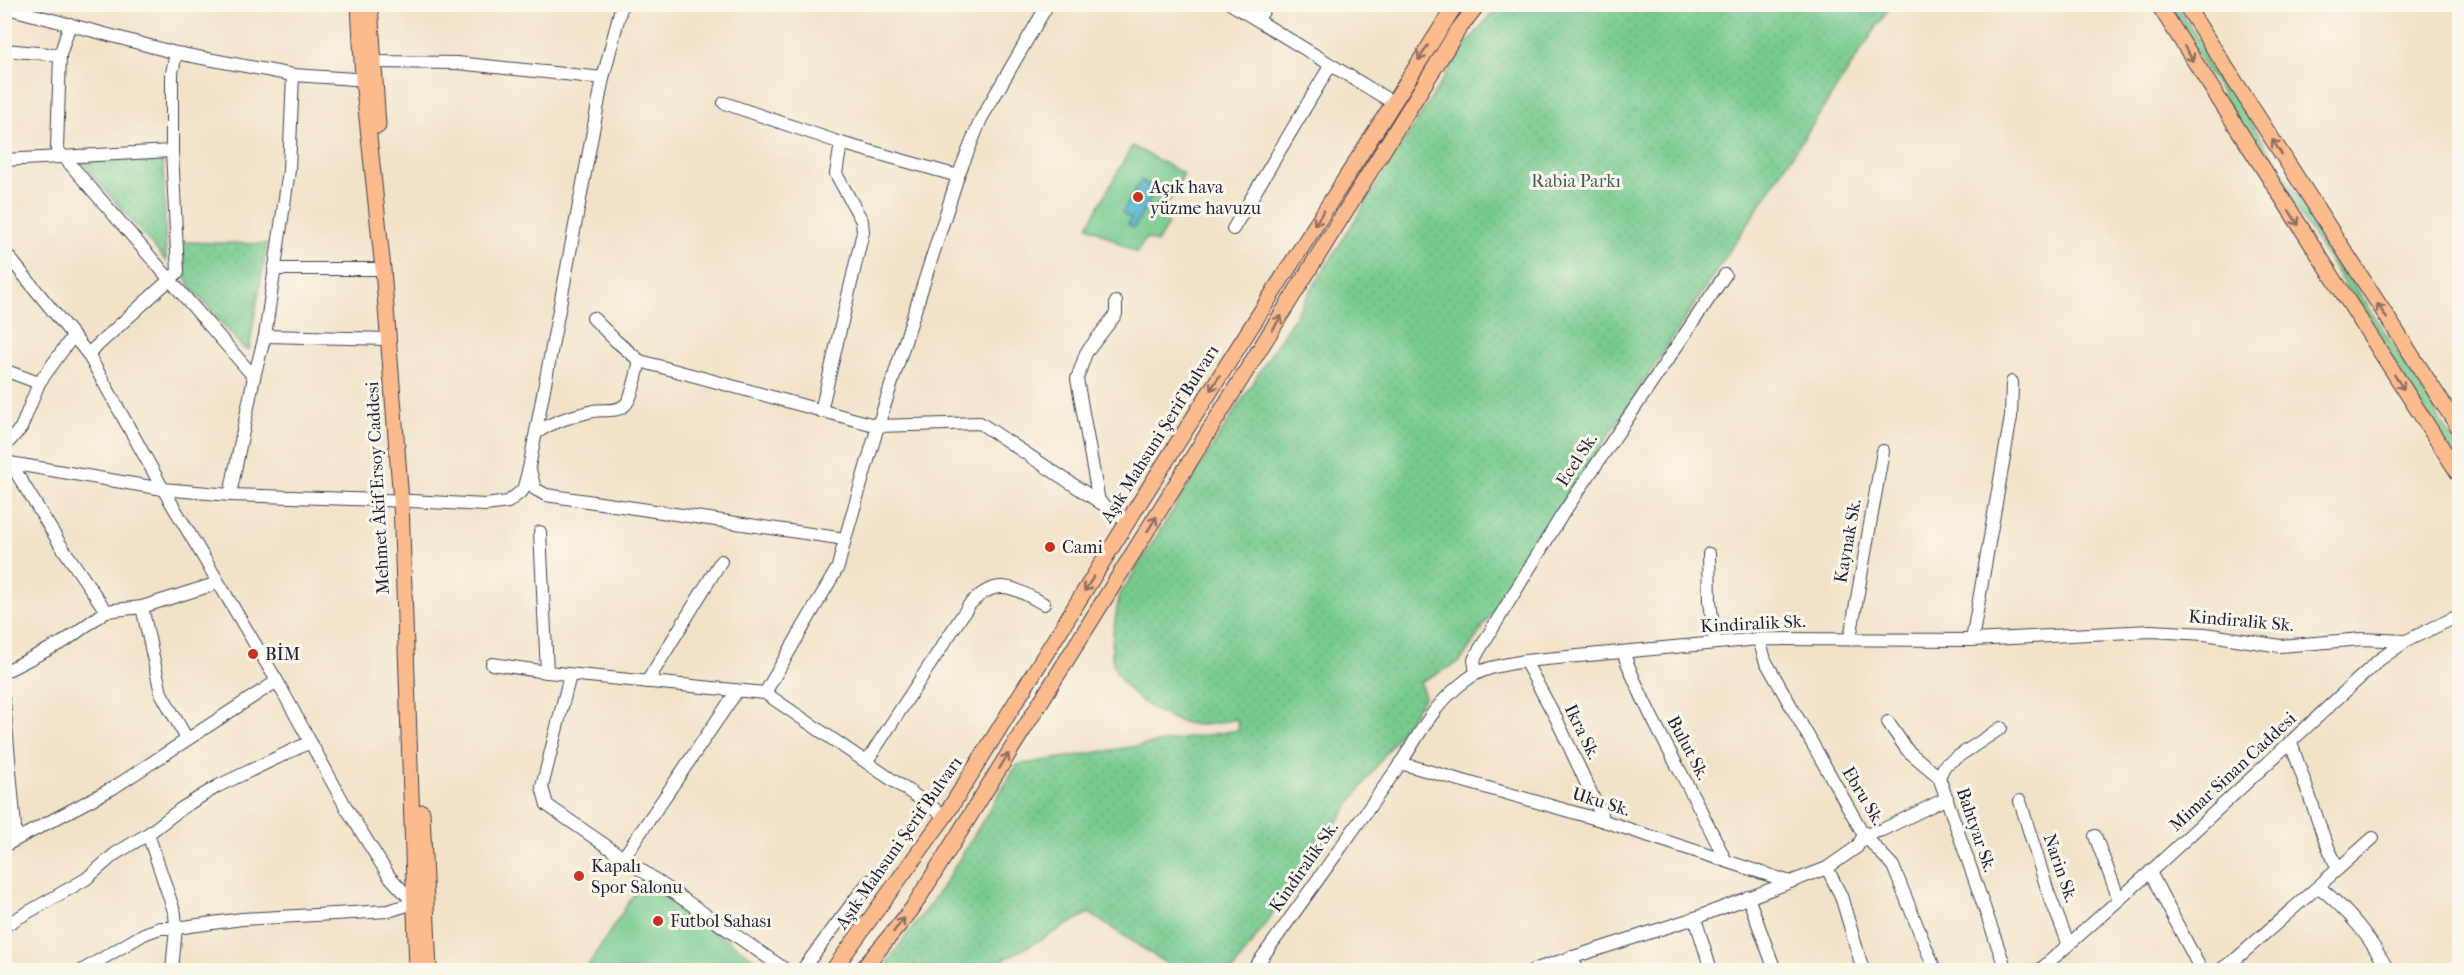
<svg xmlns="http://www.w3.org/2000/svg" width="2464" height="975" font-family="'IM FELL French Canon',serif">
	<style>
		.green { fill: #77ca8d; stroke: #4c7664; stroke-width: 1.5 }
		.park { fill: url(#park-dots); stroke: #4c7664; stroke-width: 1.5 }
		.water { fill: #4bb1ca; stroke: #366a82; stroke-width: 1.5 }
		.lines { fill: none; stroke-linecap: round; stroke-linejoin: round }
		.minor-casing { stroke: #413f50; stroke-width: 14 }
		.major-casing { stroke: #413f50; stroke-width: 17 }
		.minor { stroke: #fff; stroke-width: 12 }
		.major { stroke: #fbbb8d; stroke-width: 15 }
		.oneway { stroke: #8e6e64 }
		.poi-dot { fill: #c8321e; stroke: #fbf7ec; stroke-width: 2 }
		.labels { text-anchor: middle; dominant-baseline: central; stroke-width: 6; stroke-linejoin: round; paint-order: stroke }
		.park-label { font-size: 18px; fill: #405d58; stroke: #fbf7ec }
		.poi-label { font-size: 18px; fill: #22223b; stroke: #fbf7ec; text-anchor: start }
		.street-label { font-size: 18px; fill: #22223b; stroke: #fbf7ec }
	</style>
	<defs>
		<pattern id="park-dots" width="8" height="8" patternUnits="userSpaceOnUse" patternTransform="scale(1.5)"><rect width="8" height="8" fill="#77ca8d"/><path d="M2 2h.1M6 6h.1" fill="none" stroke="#67ad7b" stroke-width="1.8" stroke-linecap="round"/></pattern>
	</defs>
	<rect width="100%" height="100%" fill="#fbf7ec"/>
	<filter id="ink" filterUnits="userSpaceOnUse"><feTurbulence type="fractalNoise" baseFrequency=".0167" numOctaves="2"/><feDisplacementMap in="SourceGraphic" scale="12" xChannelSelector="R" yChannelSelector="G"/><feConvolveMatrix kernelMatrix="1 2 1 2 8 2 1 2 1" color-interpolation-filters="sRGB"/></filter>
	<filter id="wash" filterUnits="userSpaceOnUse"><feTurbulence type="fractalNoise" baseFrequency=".008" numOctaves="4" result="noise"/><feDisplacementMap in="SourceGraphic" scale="24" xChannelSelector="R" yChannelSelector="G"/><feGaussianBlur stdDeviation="1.35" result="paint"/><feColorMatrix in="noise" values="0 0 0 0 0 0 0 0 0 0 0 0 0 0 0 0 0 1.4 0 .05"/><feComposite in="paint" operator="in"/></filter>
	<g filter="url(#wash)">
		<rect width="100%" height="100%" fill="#f2e2c7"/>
		<g class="green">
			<path d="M2165,5H2176L2459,449V463Z"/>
			<path d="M1132,146L1184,174L1160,218L1168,224L1157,243L1146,238L1137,253L1088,226Z"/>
			<path d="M642,882L756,960L749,970H585Z"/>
		</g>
		<g class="park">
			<path d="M1499,5H1891L1460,662L1420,682L1425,697L1233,970H1176L1089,913L1005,959L971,970H881L941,889L1017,765L1239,730L1237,719C1225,721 1212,725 1200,725C1167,724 1114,691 1112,656C1111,636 1116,615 1119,596L1462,49Z"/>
			<path d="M163,158L166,261L81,162Z"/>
			<path d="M182,242L267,244L249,350L243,348L193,290L185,276Z"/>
		</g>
		<path class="water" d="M1141,180L1156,189L1134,228L1128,224L1131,219L1122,213Z"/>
	</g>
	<g filter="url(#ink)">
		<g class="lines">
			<g class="minor-casing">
				<g id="minor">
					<path d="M1231,4L1392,102"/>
					<path d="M4,7L176,53L293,75L370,80"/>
					<path d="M1258,20L1267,4"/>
					<path d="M70,24L60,55L57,149L254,377"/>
					<path d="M4,50L60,55"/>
					<path d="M373,62L457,63L603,78"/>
					<path d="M724,103L841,143L958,176"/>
					<path d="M4,160L172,151V73L176,53"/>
					<path d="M1233,229L1330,66"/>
					<path d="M4,251L88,354L163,489L277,681L347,809L389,876L414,903L388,911L242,919L176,928H160L144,934L83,970"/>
					<path d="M274,269H383"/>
					<path d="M265,336L389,339"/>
					<path d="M88,354L178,272L172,151"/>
					<path d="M640,361L878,426L980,423L1128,521"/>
					<path d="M4,370L39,383"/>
					<path d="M821,411L863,232L862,221L836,174L841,143"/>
					<path d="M536,433C553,421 573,416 593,411C603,409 616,413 625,405C633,398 637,371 640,361L616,341L593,318"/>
					<path d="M4,447L21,428L39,383L73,336"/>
					<path d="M4,462L163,489L230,495L411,501L485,505L508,502L523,490L529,468L603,78L622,4"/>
					<path d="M11,464L60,544L106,611L142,607L218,583"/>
					<path d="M530,470L535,489L546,495L845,539L838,567L765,693"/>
					<path d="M230,495L254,377L265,336L289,170L293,75"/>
					<path d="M1099,502L1077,379L1086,353L1116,314V302"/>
					<path d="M540,532L547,672L765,693L945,816"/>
					<path d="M845,539L878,426L958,176L981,119L1048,4"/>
					<path d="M1709,554L1710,601L1715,643"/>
					<path d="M142,607L161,693L187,739"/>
					<path d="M1850,638L1883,451"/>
					<path d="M1759,639L1765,660L1864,835L1893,866L1935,970"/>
					<path d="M1972,640L2011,417L2012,382"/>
					<path d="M1623,652C1650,724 1693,789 1725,860"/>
					<path d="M1525,661L1556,718L1604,821"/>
					<path d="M492,664L547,672"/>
					<path d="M4,672L65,641L106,611"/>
					<path d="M1476,673L1474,660L1478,652L1562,515L1725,275"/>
					<path d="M570,675L542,787L547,805L786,970"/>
					<path d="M647,682L721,561"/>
					<path d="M4,702L16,839"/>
					<path d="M1888,722L1907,750L1939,777"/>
					<path d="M2001,728L1945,765L1939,777L2006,970"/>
					<path d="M2291,743L2324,838L2338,869"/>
					<path d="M867,761L969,605C997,576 1012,587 1044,604"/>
					<path d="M1400,763L1604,821L1790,882"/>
					<path d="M2020,801L2048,892L2069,945"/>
					<path d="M148,834L175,914L176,928L172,970"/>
					<path d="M2095,836L2119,899"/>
					<path d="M4,846L113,788L277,681"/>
					<path d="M623,858L737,691"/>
					<path d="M1827,868L1841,896L1863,970"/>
					<path d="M2150,872L2201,970"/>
					<path d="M2319,887C2351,913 2368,935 2388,970"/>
					<path d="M1748,897L1775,970"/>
					<path d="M1695,918L1711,970"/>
					<path d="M4,926L86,879L115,854L148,834L182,808L218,786L310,742"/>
					<path d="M1571,957L1578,970"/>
					<path d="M802,970L869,881"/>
					<path d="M1253,970C1301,904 1348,837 1396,770C1419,737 1430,707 1465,681C1482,667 1504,665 1525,661L1759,639L1972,640L2151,631L2205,634L2280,646L2362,639L2406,641"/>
					<path d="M1533,970L1695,918L1827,868L1857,847L1864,835L1882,830L1947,798"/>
					<path d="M2040,970L2150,872L2379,660L2406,641L2460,615"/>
					<path d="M2220,970L2236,959L2373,838"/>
				</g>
			</g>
			<g class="major-casing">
				<g id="major">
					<path d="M359,4L363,80L383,269L401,501L417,970"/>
					<path d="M370,4L378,126"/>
					<path d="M2158,4L2460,476"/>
					<path d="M2185,4L2460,430"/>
					<path d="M422,812L429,970"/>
					<path d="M833,970L945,816L1128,521L1456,4"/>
					<path d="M862,970L912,909L1458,30L1478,4"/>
				</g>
			</g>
			<use href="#minor" class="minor"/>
			<use href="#major" class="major"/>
		</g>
		<defs><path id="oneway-shaft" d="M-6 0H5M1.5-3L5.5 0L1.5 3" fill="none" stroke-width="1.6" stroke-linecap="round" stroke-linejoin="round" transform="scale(1.5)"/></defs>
		<g class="oneway">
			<use href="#oneway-shaft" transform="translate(1423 53) rotate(122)"/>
			<use href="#oneway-shaft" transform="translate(2189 54) rotate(58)"/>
			<use href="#oneway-shaft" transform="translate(2277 147) rotate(-123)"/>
			<use href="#oneway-shaft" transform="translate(1319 218) rotate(122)"/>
			<use href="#oneway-shaft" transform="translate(2294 218) rotate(57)"/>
			<use href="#oneway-shaft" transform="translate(2382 311) rotate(-123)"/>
			<use href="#oneway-shaft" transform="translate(1277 323) rotate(-58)"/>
			<use href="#oneway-shaft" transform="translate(2399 382) rotate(57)"/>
			<use href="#oneway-shaft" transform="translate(1215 383) rotate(122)"/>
			<use href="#oneway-shaft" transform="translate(1152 524) rotate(-58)"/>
			<use href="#oneway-shaft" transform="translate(1089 584) rotate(122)"/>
			<use href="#oneway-shaft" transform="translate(1004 761) rotate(-58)"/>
			<use href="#oneway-shaft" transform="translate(899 925) rotate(-51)"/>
		</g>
	</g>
	<g class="poi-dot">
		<circle cx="1138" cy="197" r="6"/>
		<circle cx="1050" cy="547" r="6"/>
		<circle cx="253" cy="654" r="6"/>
		<circle cx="579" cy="876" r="6"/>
		<circle cx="658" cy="921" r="6"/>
	</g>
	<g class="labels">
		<g class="park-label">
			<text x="1576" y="181">Rabia Parkı</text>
		</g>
		<g class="poi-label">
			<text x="1150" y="187">Açık hava<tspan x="1150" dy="21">yüzme havuzu</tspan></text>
			<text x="1062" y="547">Cami</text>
			<text x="265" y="654">BİM</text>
			<text x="591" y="866">Kapalı<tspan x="591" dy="21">Spor Salonu</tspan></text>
			<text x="670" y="921">Futbol Sahası</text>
		</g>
		<g class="street-label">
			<text transform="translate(1160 434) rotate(-58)">Aşık Mahsuni Şerif Bulvarı</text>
			<text transform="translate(1577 460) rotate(-57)">Ecel Sk.</text>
			<text transform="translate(378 488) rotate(-93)">Mehmet Âkif Ersoy Caddesi</text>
			<text transform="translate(1848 541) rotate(-80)">Kaynak Sk.</text>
			<text transform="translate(2241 621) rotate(5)">Kindiralik Sk.</text>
			<text transform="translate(1753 624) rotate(-3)">Kindiralik Sk.</text>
			<text transform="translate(1582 732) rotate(64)">Ikra Sk.</text>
			<text transform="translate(1688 748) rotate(62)">Bulut Sk.</text>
			<text transform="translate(2233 772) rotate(-43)">Mimar Sinan Caddesi</text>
			<text transform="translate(1863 796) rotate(59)">Ebru Sk.</text>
			<text transform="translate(1601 802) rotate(17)">Uku Sk.</text>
			<text transform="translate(1976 830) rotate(71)">Bahtyar Sk.</text>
			<text transform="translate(899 843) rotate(-55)">Aşık Mahsuni Şerif Bulvarı</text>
			<text transform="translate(1304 867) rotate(-55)">Kindiralik Sk.</text>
			<text transform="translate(2060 868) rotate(71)">Narin Sk.</text>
		</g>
	</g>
	<rect width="2464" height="975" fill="none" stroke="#fbf7ec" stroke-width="24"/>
</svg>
